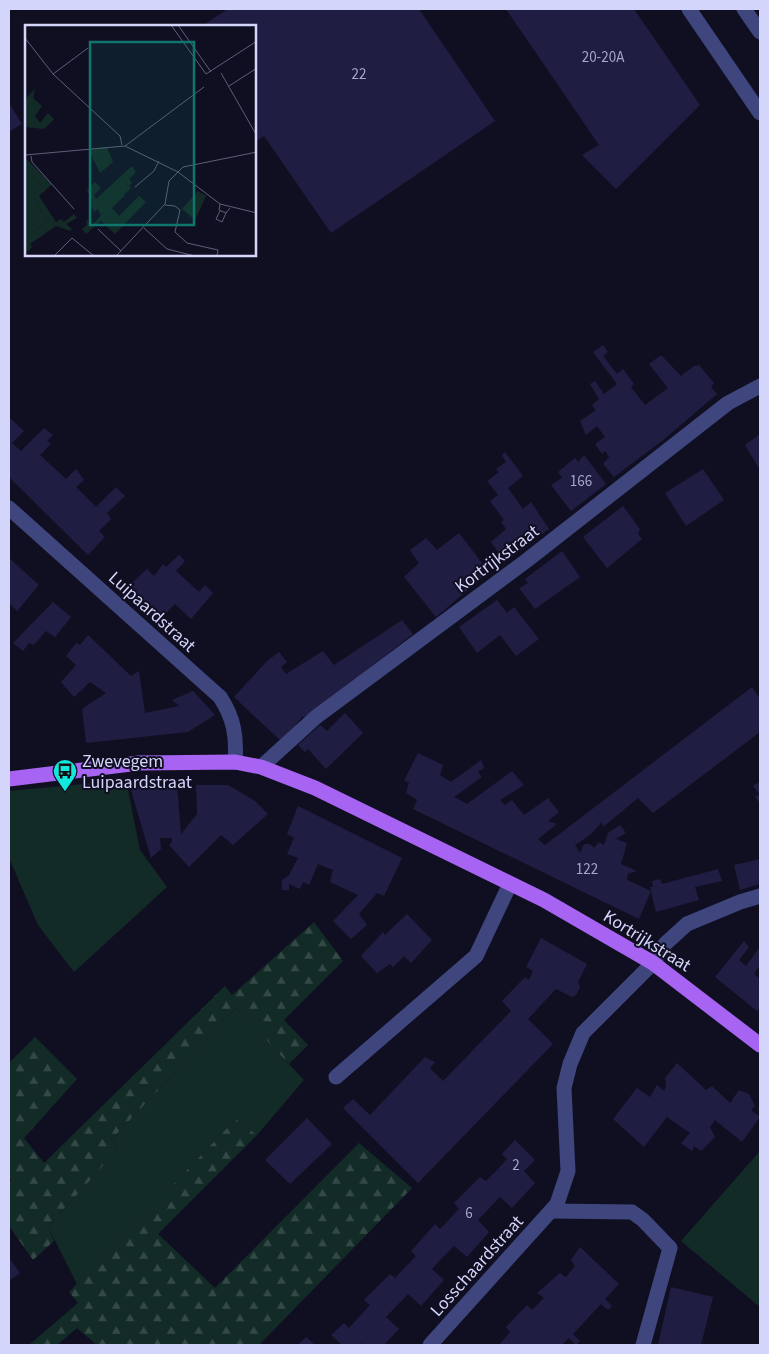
<svg xmlns="http://www.w3.org/2000/svg" width="769" height="1354" font-family="'Source Sans 3',sans-serif">
	<style>
		.green { fill: #132b26 }
		.forest { fill: url(#forest-firs) }
		.building { fill: #1f1d41 }
		.lines { fill: none; stroke-linecap: round; stroke-linejoin: round }
		.minor { stroke: #3e467d; stroke-width: 15 }
		.major { stroke: #a764f2; stroke-width: 15 }
		.labels { text-anchor: middle; dominant-baseline: central; stroke-width: 4; stroke-linejoin: round; paint-order: stroke }
		.number-label { font-size: 15px; fill: #a7a7cc }
		.street-label { font-size: 18px; fill: #d4d5fb; stroke: #100f22 }
		.poi-label { font-size: 18px; fill: #d4d5fb; stroke: #100f22; text-anchor: start }
		.inset-road { fill: none; stroke: #5e5e79; stroke-width: 1 }
		.view { fill: #0f766e; fill-opacity: 0.15; stroke: #0f766e; stroke-width: 2.5 }
		.inset-edge { fill: none; stroke: #d4d5fb; stroke-width: 2.5 }
	</style>
	<defs>
		<pattern id="forest-firs" width="22" height="20" patternUnits="userSpaceOnUse" patternTransform="scale(1.25)"><rect width="22" height="20" fill="#132b26"/><path d="M5 1l3.5 6h-7zM16 11l3.5 6h-7z" fill="#344946"/></pattern>
	</defs>
	<rect width="100%" height="100%" fill="#100f22"/>
	<g class="green">
		<path d="M126,780L140,850L167,887L74,972L38,925L9,858V791Z"/>
		<path d="M236,1008L304,1080L257,1135L236,1119L77,1284L48,1227L118,1149L111,1140Z"/>
		<path d="M760,1151V1307L681,1241Z"/>
	</g>
	<g class="forest">
		<path d="M314,922L343,961L284,1020L308,1045L289,1064L236,1008L111,1140L118,1149L48,1227L54,1241L33,1260L9,1226V1183L11,1181L9,1175V1063L35,1037L77,1079L24,1138L44,1163L225,986L232,995Z"/>
		<path d="M236,1119L257,1135L158,1234L215,1288L359,1143L412,1188L259,1345H97L77,1328L57,1345H29L78,1303L69,1292Z"/>
	</g>
	<g class="building">
		<path d="M228,9H419L495,121L331,233L264,136L255,142V26H202Z"/>
		<path d="M506,9H634L700,105L616,189L582,155L599,145Z"/>
		<path d="M9,103L22,124L10,131L9,130Z"/>
		<path d="M603,345L608,352L603,356L617,374L623,369L634,384L631,387L645,405L668,388L649,364L661,355L681,376L694,366L699,365L714,383L711,387L717,394L662,441L614,477L603,464L609,457L605,451L602,454L595,444L605,437L597,426L586,435L580,421L596,410L592,405L599,399L590,384L595,381L604,394L617,384L593,352Z"/>
		<path d="M9,417L24,431L12,443L21,451L44,428L53,435L47,441L51,444L40,455L66,479L76,469L84,480L76,487L96,507L116,487L125,496L107,513L111,519L99,531L105,537L88,555L9,477Z"/>
		<path d="M760,434V470L745,445Z"/>
		<path d="M505,452L523,476L508,488L523,509L531,502L549,529L505,562L491,542L506,529L501,522L504,520L490,501L498,495L487,481L499,472L496,469L506,462L502,455Z"/>
		<path d="M584,455L606,484L571,511L551,485L562,478L558,472L575,458L578,462Z"/>
		<path d="M703,469L724,500L686,526L665,493Z"/>
		<path d="M623,506L640,529L638,534L642,539L607,568L583,537Z"/>
		<path d="M459,533L489,572L436,617L404,577L419,563L410,550L426,538L437,550Z"/>
		<path d="M562,551L580,577L535,609L519,588L528,583L525,579Z"/>
		<path d="M179,555L185,561L176,571L199,592L205,585L213,593L191,619L175,604L157,622L127,593L135,584L133,582L147,569L154,576L163,564L166,567Z"/>
		<path d="M9,558L39,585L17,611L9,603Z"/>
		<path d="M497,600L507,613L514,607L539,639L516,656L500,635L477,653L459,627Z"/>
		<path d="M53,602L71,617L55,637L46,631L34,645L29,643L23,651L13,643Z"/>
		<path d="M402,620L413,634L336,694L315,714L302,717L282,742L234,697L267,661L279,652L287,662L281,667L286,674L323,651L334,665Z"/>
		<path d="M88,635L131,676L139,671L145,713L179,706L172,700L193,691L215,715L188,732L86,743L82,709L106,693L90,682L74,697L61,682L76,665L66,656L76,643L80,645Z"/>
		<path d="M752,687L760,699V732L653,813L638,798L603,827L602,822L590,835L575,845L580,853L584,844H590L594,848L599,842L604,845L608,833L620,825L626,833L616,839L627,843L621,864L637,871L628,874L627,880L651,891L639,919L413,809L417,800L406,793L409,782L404,781L418,753L443,765L440,775L451,782L481,760L484,768L478,772L482,777L454,797L467,804L512,771L524,785L500,800L505,805L512,800L524,815L548,798L559,812L548,821L557,824L538,839L545,845Z"/>
		<path d="M345,713L363,733L326,769L308,749L305,752L298,745L320,725L327,731Z"/>
		<path d="M760,781V804L755,796L760,795L753,786Z"/>
		<path d="M177,785L181,834L197,814L196,785H228L255,801L268,814L233,845L221,835L189,867L169,845L172,842V838H160L161,849L151,858L130,787Z"/>
		<path d="M298,806L402,858L384,896L377,893L359,914L367,925L351,939L333,921L358,895L330,882L333,870L318,864L309,885L303,882L300,889L289,884V890H282V880L289,875L298,858L287,854L294,838L287,834Z"/>
		<path d="M760,859V884L740,890L734,865Z"/>
		<path d="M718,869L722,881L695,887L699,900L656,912L650,887H653L652,881L660,879L662,884Z"/>
		<path d="M407,914L432,940L411,963L404,956L393,967L390,964L377,973L361,956L383,932L385,935Z"/>
		<path d="M541,938L587,964L578,982L580,987L576,995L572,997L556,989L528,1019L553,1044L418,1183L343,1108L353,1099L370,1115L425,1057L435,1062L430,1068L443,1081L511,1011L502,1001L525,977L529,980L533,971L526,967Z"/>
		<path d="M744,941L749,947L739,960L746,966L760,947V965L754,974L760,979V1007L757,1011L715,977Z"/>
		<path d="M677,1063L706,1090L712,1086L730,1103L739,1090L749,1094L755,1106L751,1110L760,1117L742,1142L715,1120L710,1127L715,1137L701,1151L694,1146L692,1151L681,1143L690,1133L667,1117L644,1147L613,1119L637,1088L650,1097L657,1085L664,1091L666,1086L665,1078Z"/>
		<path d="M307,1118L332,1144L290,1184L265,1160Z"/>
		<path d="M515,1140L535,1160L524,1171L535,1183L512,1208L500,1197L478,1220L489,1232L467,1257L454,1246L443,1257L432,1269L444,1280L421,1306L408,1294L386,1317L399,1329L384,1345H365L362,1343L360,1345H342L331,1335L344,1323L349,1328L370,1305L364,1300L390,1274L395,1278L416,1256L411,1251L435,1224L440,1229L459,1209L454,1203L480,1177L486,1181L497,1170L507,1159L502,1154Z"/>
		<path d="M580,1247L619,1284L605,1299L612,1306L608,1310L601,1304L573,1334L580,1341L576,1345L569,1338L562,1345H499L510,1332L506,1327L527,1305L532,1310L544,1298L537,1293L560,1273L566,1277L575,1266L571,1260Z"/>
		<path d="M9,1258L20,1273L9,1281Z"/>
		<path d="M671,1287L713,1297L701,1345H658Z"/>
		<path d="M306,1337L315,1345H298Z"/>
	</g>
	<g class="lines">
		<g class="minor">
			<path d="M689,9L760,113"/>
			<path d="M744,9L760,32"/>
			<path d="M9,508L220,697C234,718 237,737 235,762"/>
			<path d="M261,767L316,717L526,561L728,403L760,386"/>
			<path d="M336,1077L476,956L510,884"/>
			<path d="M552,1211L632,1212L643,1220L670,1248L643,1345"/>
			<path d="M430,1345L557,1204L568,1171L564,1088L570,1064L583,1033L653,963L665,944L687,924L740,902L760,896"/>
		</g>
		<path class="major" d="M9,779L139,763L235,762L261,767L315,788L544,900L653,963L760,1045"/>
	</g>
	<defs>
		<g id="bus-pin" transform="scale(1.25)"><path d="M0 17L-7.5 6A9.5 9.5 0 1 1 7.5 6Z" fill="#13e8dc" stroke="#100f22"/><path d="M-5-6H5V4H4V6H2V4H-2V6H-4V4H-5ZM-3.5-4V0h7V-4ZM-3.5 1.2v1.5H-2V1.2ZM2 1.2v1.5H3.5V1.2Z" fill="#111"/></g>
	</defs>
	<g fill-rule="evenodd">
		<use href="#bus-pin" x="65" y="771"/>
	</g>
	<g class="labels">
		<g class="number-label">
			<text x="603" y="57">20-20A</text>
			<text x="359" y="74">22</text>
			<text x="581" y="481">166</text>
			<text x="587" y="869">122</text>
			<text x="516" y="1165">2</text>
			<text x="469" y="1213">6</text>
		</g>
		<g class="street-label">
			<text transform="translate(497 559) rotate(-37)">Kortrijkstraat</text>
			<text transform="translate(152 612) rotate(42)">Luipaardstraat</text>
			<text transform="translate(647 941) rotate(32)">Kortrijkstraat</text>
			<text transform="translate(477 1266) rotate(-48)">Losschaardstraat</text>
		</g>
		<g class="poi-label">
			<text x="82" y="761">Zwevegem<tspan x="82" dy="21">Luipaardstraat</tspan></text>
		</g>
	</g>
	<g transform="translate(25 25)">
		<rect width="231" height="231" fill="#100f22"/>
		<path d="M82,122L88,137L75,148L63,124ZM0,144L16,159L8,170L22,196L0,213ZM97,153L106,163L76,190L72,183ZM173,166L181,171L170,195L157,184Z" fill="#132b26"/>
		<path d="M10,64L8,73L17,81L10,91L15,98L23,88L29,94L19,104L0,102V74ZM0,133L27,159L14,171L31,197L36,194L39,197L49,189L52,193L41,199L47,204L45,206L31,201L5,219L7,222L0,229V213L22,196L8,170L16,159L0,144ZM107,141L111,147L104,154L107,158L104,161L97,153L70,187L64,179L67,176L62,165L70,157L76,163L69,170L71,174ZM97,168L100,170L87,183L94,191L114,171L121,177L90,209L76,196L61,209L57,204L62,200L61,194L67,200Z" fill="#132b26"/>
		<path class="inset-road" d="M146,0L181,49L232,16M153,0L186,47M0,13L28,49L95,111L97,120M196,48L232,111M28,49L63,23M204,61L232,43M100,121L179,62M0,130L100,121L153,147L195,179L232,188M6,131L7,137L49,184M110,162L129,146L134,136M195,179L194,185L201,188L205,183M140,180L150,181L155,185L150,207L162,218L193,225L192,231M195,186L191,194L197,197L201,188M119,203L142,224L170,231M73,204L96,226M29,231L47,213L69,231M91,231L140,179L144,156L158,142L232,127"/>
		<path class="view" d="M65,17H169V200H65Z"/>
		<rect width="231" height="231" class="inset-edge"/>
	</g>
	<rect width="769" height="1354" fill="none" stroke="#d4d5fb" stroke-width="20"/>
</svg>
